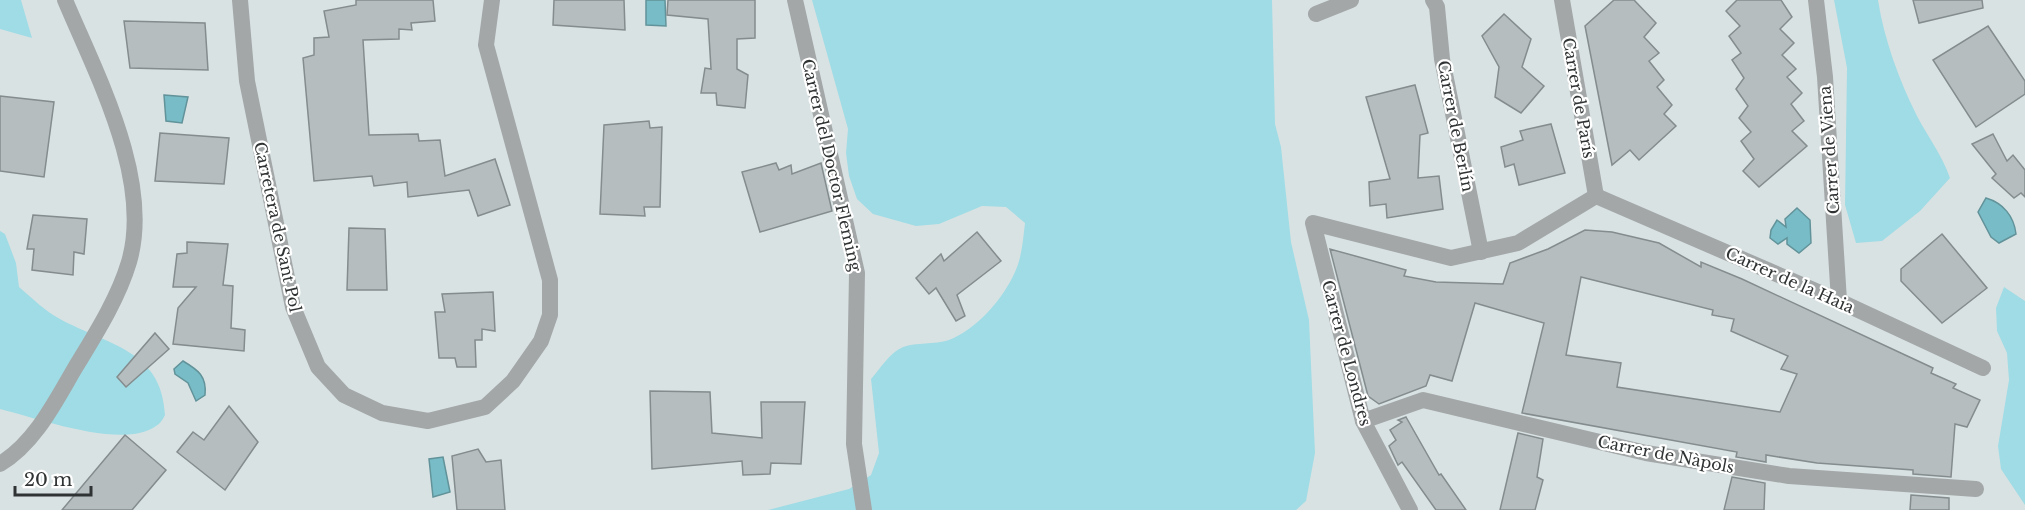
<svg xmlns="http://www.w3.org/2000/svg" width="2025" height="510" font-family="'Libre Baskerville',serif">
	<style>
		.green { fill: #a0dce5 }
		.water { fill: #77bcc6; stroke: #62939a; stroke-width: 1.5 }
		.building { fill: #b5bdbf; stroke: #848c8e; stroke-width: 1.5; fill-rule: evenodd }
		.lines { fill: none; stroke-linecap: round; stroke-linejoin: round }
		.minor { stroke: #a3a7a8; stroke-width: 16 }
		.labels { text-anchor: middle; dominant-baseline: central; stroke-width: 4.5; stroke-linejoin: round; paint-order: stroke }
		.street-label { font-size: 16px; fill: #303334; stroke: #fff }
	</style>
	<rect width="100%" height="100%" fill="#d9e2e3"/>
	<g class="green">
		<path d="M0,0H21L32,38L0,29Z"/>
		<path d="M812,0H1272L1275,124L1281,147L1291,242L1309,320L1315,453L1306,501L1296,510H768L849,489L871,475L879,453L871,379C880,369 890,352 903,347C916,342 934,345 949,340C977,329 1003,299 1015,272C1022,257 1023,239 1025,223L1006,207L982,206L939,224L916,226L873,214L857,199L849,176L846,153L848,129Z"/>
		<path d="M1834,0H1878C1884,39 1899,80 1917,116C1928,137 1942,155 1950,178L1920,211L1882,241L1856,243L1845,205L1847,68Z"/>
		<path d="M0,231L5,234L16,263L19,287C32,298 45,311 60,319C108,345 162,350 165,415C163,419 160,424 156,426C123,450 37,418 0,409Z"/>
		<path d="M2004,287L2025,301V505L2001,469L1998,446L2009,380L2007,353L1997,331L1996,308Z"/>
	</g>
	<g class="water">
		<path d="M646,0H665L666,26L646,25Z"/>
		<path d="M164,95L188,97L182,123L166,121Z"/>
		<path d="M1986,198C2003,203 2014,216 2016,234L1999,243L1991,237L1978,212Z"/>
		<path d="M1797,208L1810,220L1811,243L1799,253L1787,244V238L1778,244L1770,238L1771,230L1777,220L1786,227L1785,219Z"/>
		<path d="M183,361C198,370 207,376 205,395L196,401L188,383L175,374L174,369Z"/>
		<path d="M443,457L450,492L433,497L429,459Z"/>
	</g>
	<g class="building">
		<path d="M356,0H433L435,21L411,23L412,30L399,29V39L363,40L369,135L418,134L419,141L440,140L445,176L495,159L510,205L478,216L469,190L408,197L407,182L374,186L372,176L314,181L303,58L314,55V38L329,37L324,11L356,5Z"/>
		<path d="M554,0H624L625,30L553,25Z"/>
		<path d="M668,0H755V38L737,39V69L748,75L745,108L717,105L716,93H701L705,68L711,69L708,19L667,15Z"/>
		<path d="M1614,0H1634L1656,23L1644,37L1659,53L1649,61L1664,80L1657,87L1672,105L1664,114L1676,126L1639,160L1630,150L1612,165L1585,26Z"/>
		<path d="M1737,0H1781L1792,17L1780,29L1794,43L1782,55L1796,69L1787,77L1802,93L1791,104L1804,121L1792,131L1807,146L1759,187L1743,171L1754,159L1741,141L1751,132L1739,118L1748,106L1736,89L1744,78L1732,60L1741,53L1729,36L1740,26L1726,11Z"/>
		<path d="M1913,0H1982L1983,8L1919,23Z"/>
		<path d="M1504,14L1531,39L1522,67L1544,86L1521,113L1495,97L1499,67L1482,36Z"/>
		<path d="M124,21L205,23L208,70L130,68Z"/>
		<path d="M1988,26L2025,81V94L1976,127L1933,60Z"/>
		<path d="M1415,85L1428,133L1420,135L1418,178L1439,176L1443,209L1387,218L1386,204L1370,206L1369,182L1390,179L1366,97Z"/>
		<path d="M0,96L54,102L44,177L0,171Z"/>
		<path d="M649,121L650,128L662,127L660,207H644L645,216L600,214L604,125Z"/>
		<path d="M1551,124L1565,173L1519,185L1514,164L1505,167L1501,147L1523,140L1520,131Z"/>
		<path d="M160,133L229,138L224,184L155,181Z"/>
		<path d="M1993,134L2007,161L2013,155L2025,170V197L2021,193L2014,198L1992,178L1996,174L1972,144Z"/>
		<path d="M776,163L779,170L791,165L792,174L821,163L832,211L760,232L742,172Z"/>
		<path d="M33,215L87,219L84,254L74,252L73,275L32,270L34,249H27Z"/>
		<path d="M349,228L385,229L387,290H347Z"/>
		<path d="M1585,230L1612,232L1659,243L1701,267V262L1742,279L1933,368L1931,373L1956,384L1953,388L1980,400L1967,427L1955,424L1951,477L1913,474V470L1817,463L1766,455V462L1736,457L1737,452L1522,413L1544,323L1475,303L1452,381L1430,375L1426,386L1379,404L1368,396L1330,249L1406,270L1404,276L1436,282L1503,284L1510,263L1548,249ZM1581,277L1713,310L1712,315L1734,319L1731,331L1788,356L1781,369L1797,374L1780,412L1617,387L1621,363L1566,355Z"/>
		<path d="M977,232L1001,261L957,295L965,316L956,321L936,288L929,294L916,278L941,254L944,261Z"/>
		<path d="M1942,234L1987,288L1942,323L1901,281V269Z"/>
		<path d="M187,242L228,244L223,285L233,286L231,328L245,330L244,351L173,344L178,308L196,287H173L177,254L187,253Z"/>
		<path d="M493,292L495,331L482,329V340H475L476,367H457L455,358H439L435,312H445L442,294Z"/>
		<path d="M155,333L169,349L126,387L117,377Z"/>
		<path d="M650,391L710,392L712,433L762,438L761,402H805L801,464L771,463L770,474L743,475L742,461L652,469Z"/>
		<path d="M229,406L258,442L225,490L177,452L193,432L204,440Z"/>
		<path d="M1406,417L1439,475L1441,474L1466,510H1436L1402,462L1398,465L1389,446L1396,440L1390,430L1402,422L1398,420Z"/>
		<path d="M1518,433L1543,439L1537,477L1543,480L1535,510H1500Z"/>
		<path d="M125,435L166,470L132,510H62Z"/>
		<path d="M478,449L486,462L501,460L505,510H457L452,456Z"/>
		<path d="M1732,477L1765,483L1764,510H1724Z"/>
		<path d="M1911,495L1949,498V510H1910Z"/>
	</g>
	<g class="lines">
		<g class="minor">
			<path d="M240,0L247,81L293,307L318,367L344,395L382,413L428,421L485,407L513,381L541,341L550,315V280L486,45L492,0"/>
			<path d="M795,0L857,273L854,444L864,510"/>
			<path d="M1433,0L1437,7L1442,59L1481,252"/>
			<path d="M1562,0L1596,196"/>
			<path d="M1816,0L1825,77L1839,301"/>
			<path d="M1316,14L1351,0"/>
			<path d="M1596,196L1839,301L1983,368"/>
			<path d="M1363,421L1423,400L1646,453L1789,476L1976,489"/>
			<path d="M0,464C35,443 55,402 75,368C95,335 118,299 129,262C153,180 96,74 65,0"/>
			<path d="M1410,510L1363,421L1313,223L1451,258L1518,243L1596,196"/>
		</g>
	</g>
	<g class="labels">
		<g class="street-label">
			<text transform="translate(1579 98) rotate(80)">Carrer de París</text>
			<text transform="translate(1456 126) rotate(79)">Carrer de Berlín</text>
			<text transform="translate(1829 150) rotate(-94)">Carrer de Viena</text>
			<text transform="translate(832 165) rotate(77)">Carrer del Doctor Fleming</text>
			<text transform="translate(278 227) rotate(78)">Carretera de Sant Pol</text>
			<text transform="translate(1790 280) rotate(24)">Carrer de la Haia</text>
			<text transform="translate(1347 353) rotate(75)">Carrer de Londres</text>
			<text transform="translate(1666 454) rotate(11)">Carrer de Nàpols</text>
		</g>
	</g>
	<path d="M15 486v9h76v-9" fill="none" stroke="#303334" stroke-width="3"/>
	<text x="24" y="486" font-size="18" fill="#303334" stroke="#ffffff" stroke-width="4.5" paint-order="stroke">20 m</text>
</svg>
